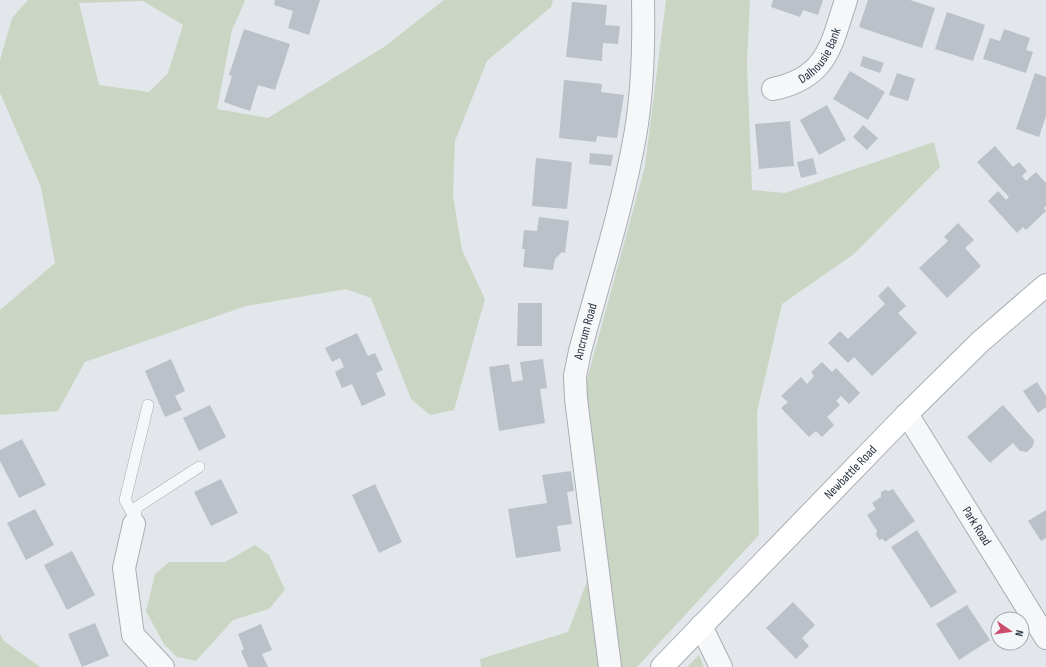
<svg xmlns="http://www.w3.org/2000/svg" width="1046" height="667" font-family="'Sofia Sans Condensed',sans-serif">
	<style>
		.green { fill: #cad5c4; fill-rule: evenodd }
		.building { fill: #bac1c8 }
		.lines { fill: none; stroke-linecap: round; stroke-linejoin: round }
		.lane-casing { stroke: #a8aeb5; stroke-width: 12 }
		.street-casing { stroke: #a8aeb5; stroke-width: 24 }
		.secondary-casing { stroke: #a8aeb5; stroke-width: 24 }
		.lane { stroke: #f6f7f9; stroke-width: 11 }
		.street { stroke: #f6f7f9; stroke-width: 22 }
		.secondary { stroke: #fff; stroke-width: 22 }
		.labels { text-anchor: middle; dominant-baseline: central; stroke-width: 3; stroke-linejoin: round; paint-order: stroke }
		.street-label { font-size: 13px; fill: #2b3643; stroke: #f3f6f8 }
	</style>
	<rect width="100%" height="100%" fill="#e3e7eb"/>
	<g class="green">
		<path d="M28,0H243L245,1L232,30L217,109L268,118L384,47L444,0H553L551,7L487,61L455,141L453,196L462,250L485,299L454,410L430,415L411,399L371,298L346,289L246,306L85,362L58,411L0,415V310L55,263L41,187L0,93V60L12,18ZM143,1L183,25L168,73L149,92L99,85L79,3Z"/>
		<path d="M666,0H750L747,63L752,190L785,193L934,142L940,167L854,254L782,304L757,412L759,535L637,667H481L480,659L568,632L598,552L586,383L645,166Z"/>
		<path d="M255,545L269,555L285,590L269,609L233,620L196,661L177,657L164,644L146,611L155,574L169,562H225Z"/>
		<path d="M0,634L4,641L40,667H0Z"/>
		<path d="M699,655L704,667H687Z"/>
	</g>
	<g class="building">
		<path d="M275,0H320L309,35L288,28L293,11L274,5Z"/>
		<path d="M773,0H823L818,15L803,10L800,17L771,7Z"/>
		<path d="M868,0H910L935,8L922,48L859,27Z"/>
		<path d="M572,2L607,5L605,25L620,26L618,44L603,43L602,61L566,57Z"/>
		<path d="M947,12L985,25L973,61L935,49Z"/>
		<path d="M244,29L290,44L275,90L258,85L250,111L224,102L232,76L229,75Z"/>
		<path d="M1004,29L1030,38L1026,50L1033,52L1026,73L983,59L990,38L1000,41Z"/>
		<path d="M863,56L884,63L880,73L860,66Z"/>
		<path d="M850,71L885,92L868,120L833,99Z"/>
		<path d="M897,73L915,79L908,101L889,95Z"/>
		<path d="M1035,73L1046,77V116L1039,137L1016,129Z"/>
		<path d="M564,80L602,84L601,92L624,95L617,138L597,136L596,142L559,138Z"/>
		<path d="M827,105L846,140L819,155L800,120Z"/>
		<path d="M790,121L794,166L759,169L755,124Z"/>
		<path d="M863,125L878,138L867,150L853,137Z"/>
		<path d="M995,146L1013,167L1019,162L1027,171L1022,176L1026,181L1036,172L1046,183V206L1044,208L1046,211L1026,230L1023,227L1017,233L988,201L998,191L1006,200L1009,197L977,162Z"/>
		<path d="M590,153L613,155L611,166L589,164Z"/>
		<path d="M536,158L572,162L567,209L532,206Z"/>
		<path d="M813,158L817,174L801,178L797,162Z"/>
		<path d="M539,217L569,221L565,253L562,252L555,259L553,270L523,267L525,249H522L524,230L537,231Z"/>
		<path d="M958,223L974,240L965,248L981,266L947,298L919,268L948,241L944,237Z"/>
		<path d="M888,286L906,306L898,313L917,333L872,376L854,357L848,363L828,343L840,331L848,339L885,304L878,296Z"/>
		<path d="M518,303H542V346H517Z"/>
		<path d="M357,333L368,356L375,353L383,370L376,373L386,395L362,406L352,384L342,388L335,372L344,367L340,358L332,362L325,348Z"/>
		<path d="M171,359L185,391L175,396L182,410L165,417L145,371Z"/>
		<path d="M543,359L547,388L540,389L545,423L499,431L489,367L509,364L512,382L523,380L520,362Z"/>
		<path d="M822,362L832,372L836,368L860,393L849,404L841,396L836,401L840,405L827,417L834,425L822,437L816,431L809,437L781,408L788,402L781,396L801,377L807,384L814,376L811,372Z"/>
		<path d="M1037,382L1046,396V407L1038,413L1023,391Z"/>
		<path d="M210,405L226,437L199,451L183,418Z"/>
		<path d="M1003,405L1034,440L1033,446L1027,452L1020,451L1013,443L990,463L967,437Z"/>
		<path d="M22,439L46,485L19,498L0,461V450Z"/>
		<path d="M571,471L574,491L567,492L572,524L557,526L561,551L516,558L508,509L547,503L542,475Z"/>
		<path d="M221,479L238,513L211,526L194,492Z"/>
		<path d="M375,484L402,542L379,553L352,495Z"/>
		<path d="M893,489L915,521L885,542L883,539L879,540L876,535L877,531L867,515L876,509L872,503L881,497V492L885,490L889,491Z"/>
		<path d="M35,509L54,545L26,560L7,523Z"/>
		<path d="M1046,510V538L1041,541L1028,521Z"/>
		<path d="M917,530L957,592L931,608L891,547Z"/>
		<path d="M72,551L95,595L67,610L44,565Z"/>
		<path d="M793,602L815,625L802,638L809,646L796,659L766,628Z"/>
		<path d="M967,605L990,640L959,660L936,624Z"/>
		<path d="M95,623L109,656L82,667L68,634Z"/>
		<path d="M261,624L272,650L262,654L268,667H248L241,651L244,649L238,634Z"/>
	</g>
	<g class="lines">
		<g class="lane-casing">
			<g id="lane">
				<path d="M135,518L125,500L148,405"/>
				<path d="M134,520L137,507L199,467"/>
			</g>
		</g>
		<g class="street-casing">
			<g id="street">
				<path id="s1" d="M773,89C827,78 831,46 846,0"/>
				<path id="s2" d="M907,414L1046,638"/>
				<path d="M134,524L124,568L133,635L163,667"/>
				<path d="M701,626L721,667"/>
				<path id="s3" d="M610,667L576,399L575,376L580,351C599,280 622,209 635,136C643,91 644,46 643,0"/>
			</g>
		</g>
		<g class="secondary-casing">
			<g id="secondary">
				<path id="s4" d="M662,667L907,414L980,342L1046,285"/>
			</g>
		</g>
		<use href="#lane" class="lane"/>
		<use href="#street" class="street"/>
		<use href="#secondary" class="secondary"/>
	</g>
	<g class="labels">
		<g class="street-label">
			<text stroke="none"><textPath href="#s1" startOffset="61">Dalhousie Bank</textPath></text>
			<text stroke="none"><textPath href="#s3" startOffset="339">Ancrum Road</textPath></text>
			<text stroke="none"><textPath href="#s4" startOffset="271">Newbattle Road</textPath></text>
			<text stroke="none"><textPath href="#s2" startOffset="132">Park Road</textPath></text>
		</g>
	</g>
	<g transform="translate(1010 631) rotate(103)"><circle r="19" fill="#f3f6f8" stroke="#a3a9b0"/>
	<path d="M0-3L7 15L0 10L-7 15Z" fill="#cc4c6c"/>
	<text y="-6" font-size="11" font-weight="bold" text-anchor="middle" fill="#2b3643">N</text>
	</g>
</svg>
